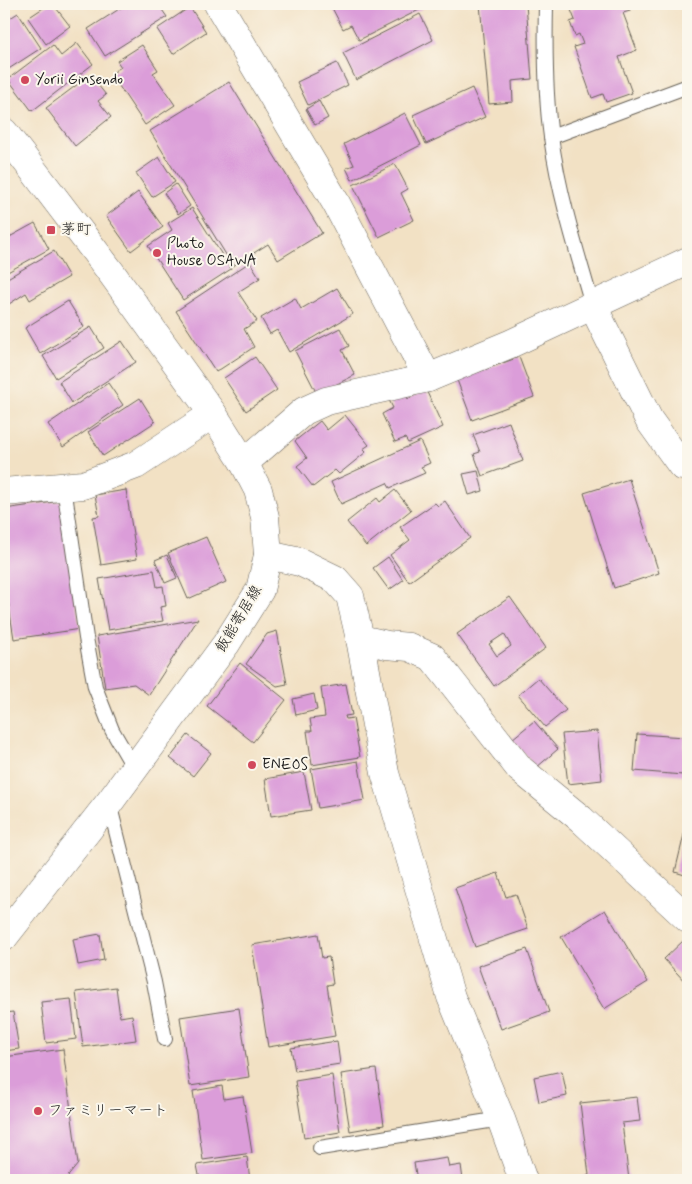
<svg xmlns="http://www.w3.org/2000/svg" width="692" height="1184" font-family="Mynerve,'Klee One',sans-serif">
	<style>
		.building { fill: #db9dd9; fill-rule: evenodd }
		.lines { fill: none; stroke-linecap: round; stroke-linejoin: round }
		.lane-casing { stroke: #676157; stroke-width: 16 }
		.street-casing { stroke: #676157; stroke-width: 29 }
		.primary-casing { stroke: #676157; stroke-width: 29 }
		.lane { stroke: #fff; stroke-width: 14 }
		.street { stroke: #fff; stroke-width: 28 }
		.primary { stroke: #fff; stroke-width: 28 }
		.poi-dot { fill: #d1495b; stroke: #fbf7ec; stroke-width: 2 }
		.labels { text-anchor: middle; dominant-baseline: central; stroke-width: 4; stroke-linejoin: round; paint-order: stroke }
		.poi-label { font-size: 15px; fill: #1c1c1c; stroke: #fbf7ec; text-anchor: start }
		.street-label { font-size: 15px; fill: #1c1c1c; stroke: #fbf7ec }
	</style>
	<rect width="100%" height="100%" fill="#fbf7ec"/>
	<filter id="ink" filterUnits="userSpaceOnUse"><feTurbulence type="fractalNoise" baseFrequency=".02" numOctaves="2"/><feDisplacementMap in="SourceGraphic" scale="10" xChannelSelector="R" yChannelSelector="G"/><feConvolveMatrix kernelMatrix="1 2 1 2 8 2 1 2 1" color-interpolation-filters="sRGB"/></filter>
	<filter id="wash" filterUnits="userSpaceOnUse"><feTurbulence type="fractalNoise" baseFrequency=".0096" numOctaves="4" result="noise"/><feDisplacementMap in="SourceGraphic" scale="20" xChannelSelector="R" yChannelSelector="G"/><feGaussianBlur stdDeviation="1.12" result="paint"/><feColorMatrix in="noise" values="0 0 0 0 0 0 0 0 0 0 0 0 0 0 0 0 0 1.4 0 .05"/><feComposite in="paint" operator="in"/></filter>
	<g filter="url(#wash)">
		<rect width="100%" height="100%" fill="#f2e1c4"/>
		<g id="blocks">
			<g class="building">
				<path d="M49,4H53L70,26L46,44L28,18Z"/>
				<path d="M127,4H158L167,17L105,56L88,29Z"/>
				<path d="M330,4H431L359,40L351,25L343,29Z"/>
				<path d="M480,4H526L532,79L512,81L513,102L489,104Z"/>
				<path d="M587,4H627L630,11L623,13L637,50L619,57L632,93L606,102L603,94L592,98L574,47L583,44L579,34L575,36L570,22L575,20L571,10Z"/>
				<path d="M190,7L206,32L173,54L157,29Z"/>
				<path d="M18,13L41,48L4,72V22Z"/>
				<path d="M420,14L433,40L356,80L343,53Z"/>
				<path d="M77,43L93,64L32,111L8,79L53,45L61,56Z"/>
				<path d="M142,45L158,70L153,73L175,105L145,125L111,74L121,67L117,61Z"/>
				<path d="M337,63L348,85L308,105L297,82Z"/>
				<path d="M90,75L106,95L98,101L111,117L75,146L46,108Z"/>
				<path d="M229,82L322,233L278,260L268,244L233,266L150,131Z"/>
				<path d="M472,88L485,117L426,144L413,115Z"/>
				<path d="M319,101L328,118L315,125L306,109Z"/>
				<path d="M405,113L421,145L352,180L346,168L354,165L344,144Z"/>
				<path d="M159,157L175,182L152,197L136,173Z"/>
				<path d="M395,164L408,189L401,193L414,220L379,237L353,185Z"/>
				<path d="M176,184L190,206L178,214L164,193Z"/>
				<path d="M138,192L163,227L131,251L106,216Z"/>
				<path d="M192,208L231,269L183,300L148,246L172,230L168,223Z"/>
				<path d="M35,223L49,249L4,274V240Z"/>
				<path d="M54,251L69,277L30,300L26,293L9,304L4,295V280Z"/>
				<path d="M250,262L260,278L238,292L257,321L244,329L254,347L216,372L176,311Z"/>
				<path d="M337,288L353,314L289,352L277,330L270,334L261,318L295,298L301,309Z"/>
				<path d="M68,301L84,327L40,354L25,328Z"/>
				<path d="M91,327L104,348L56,378L43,356Z"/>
				<path d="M340,328L349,346L342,350L355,375L317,394L295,351Z"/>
				<path d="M122,341L136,362L72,403L59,382Z"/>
				<path d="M255,357L277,390L246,411L224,378Z"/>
				<path d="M519,357L534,397L472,420L457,380Z"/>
				<path d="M108,383L123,405L63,447L48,424Z"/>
				<path d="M426,390L443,427L408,443L405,438L395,442L382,414L393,408L389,400L405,392L408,399Z"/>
				<path d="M140,398L155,422L103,456L88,432Z"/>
				<path d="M345,415L369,445L363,449L366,452L339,474L335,470L313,487L297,466L307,458L295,441L320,421L327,430Z"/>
				<path d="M509,422L523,461L482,476L474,454L480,452L473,435Z"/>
				<path d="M420,441L430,463L421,467L425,473L390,488L387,483L341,504L331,482Z"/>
				<path d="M478,471L483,491L469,495L463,474Z"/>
				<path d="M629,479L659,573L614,588L584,493Z"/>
				<path d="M126,490L137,559L101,565L93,517L99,516L95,495Z"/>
				<path d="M395,490L411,510L366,546L347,522L377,498L380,502Z"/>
				<path d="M61,501L80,629L14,639L4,574V509Z"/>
				<path d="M445,501L470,538L409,582L390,555L410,540L400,527L435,503L438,506Z"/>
				<path d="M206,537L226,582L188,599L168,553Z"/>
				<path d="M167,555L177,578L165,583L155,560Z"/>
				<path d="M388,557L403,580L389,590L373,568Z"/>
				<path d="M154,570L157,587L163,586L166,606L160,607L163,621L108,630L99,579Z"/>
				<path d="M510,597L546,648L494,686L457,634ZM504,634L511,646L497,656L489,644Z"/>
				<path d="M198,619L149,695L134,684L105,688L97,636Z"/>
				<path d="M277,631L287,684L277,686L246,664L267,634Z"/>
				<path d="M240,663L286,700L253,742L207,706Z"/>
				<path d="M538,678L566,710L545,727L518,695Z"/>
				<path d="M346,684L352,715L345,716L346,719L353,718L360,757L312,765L307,731H312L310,719L325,717L321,688Z"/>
				<path d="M314,694L317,710L296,715L293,699Z"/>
				<path d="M534,721L558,749L536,768L512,739Z"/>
				<path d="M597,731L602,780L568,784L562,734Z"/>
				<path d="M637,734L685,737L683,775L634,771Z"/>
				<path d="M188,735L211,753L193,776L170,758Z"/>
				<path d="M358,761L365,800L318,808L311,769Z"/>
				<path d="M304,772L311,810L271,816L265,779Z"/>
				<path d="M688,818V876L675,872Z"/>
				<path d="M498,873L506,897L516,894L528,929L475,947L455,888Z"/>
				<path d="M605,910L648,982L604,1009L561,937Z"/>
				<path d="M100,934L104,960L78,965L73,939Z"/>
				<path d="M318,934L322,958L329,957L333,984L327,985L335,1036L268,1047L252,945Z"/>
				<path d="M684,940L688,944V985L664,959Z"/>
				<path d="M527,949L549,1012L501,1029L478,966Z"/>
				<path d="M116,987L120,1017L132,1015L136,1040L83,1047L76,992Z"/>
				<path d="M71,999L76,1039L46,1043L41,1002Z"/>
				<path d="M239,1008L249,1077L190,1086L180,1017Z"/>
				<path d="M13,1012L19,1049L4,1051V1013Z"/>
				<path d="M337,1041L340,1064L295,1071L291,1048Z"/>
				<path d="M63,1049L78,1164L65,1180H4V1057Z"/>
				<path d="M376,1069L384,1125L350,1131L341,1074Z"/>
				<path d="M562,1071L567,1096L539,1102L534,1077Z"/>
				<path d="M332,1075L340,1132L304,1138L295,1081Z"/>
				<path d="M222,1086L224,1099L243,1096L252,1153L203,1160L193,1091Z"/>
				<path d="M637,1097L640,1121L622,1123L629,1180H581V1177L589,1175L580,1103Z"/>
				<path d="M247,1157L250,1180H200L197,1165Z"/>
				<path d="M447,1158L449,1167L461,1165L463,1180H417L414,1163Z"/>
			</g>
		</g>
	</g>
	<g filter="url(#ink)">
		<use href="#blocks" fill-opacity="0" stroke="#676157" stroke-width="1"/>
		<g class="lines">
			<g class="lane-casing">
				<g id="lane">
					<path d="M546,4C545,48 545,94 551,137C559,194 576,249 592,304"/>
					<path d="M551,137L688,86"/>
					<path d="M64,487L86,638L95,687L112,730L134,768"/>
					<path d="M109,803L154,982L165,1039"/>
					<path d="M320,1148L501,1119"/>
				</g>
			</g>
			<g class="street-casing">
				<g id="street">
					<path d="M218,4L336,203L428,378"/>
					<path d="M592,304L649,420L682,466L688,464"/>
					<path d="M244,463L304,411L326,401L428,378L510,344L688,261"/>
					<path d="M4,492L83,485L136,465L213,414"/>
					<path d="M268,555L300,562L335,579L350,596L360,639L385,773L451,997L501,1119L523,1180"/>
					<path d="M360,639L387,645L409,647L432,657L520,769L581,819L688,919"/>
				</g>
			</g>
			<g class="primary-casing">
				<path id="primary" d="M4,132L110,271L213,414L244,463L258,490L265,517L268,555L260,590L226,644L109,803L4,937"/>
			</g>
			<use href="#lane" class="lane"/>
			<use href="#street" class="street"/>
			<use href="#primary" class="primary"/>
		</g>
	</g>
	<g class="poi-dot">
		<circle cx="25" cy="80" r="5"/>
		<rect x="46" y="225" width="10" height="10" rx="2.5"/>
		<circle cx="157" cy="253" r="5"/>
		<circle cx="252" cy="765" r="5"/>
		<circle cx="38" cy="1111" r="5"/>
	</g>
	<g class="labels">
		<g class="poi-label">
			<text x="35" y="80">Yorii Ginsendo</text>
			<text x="61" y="230">茅町</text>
			<text x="167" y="244">Photo<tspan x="167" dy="17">House OSAWA</tspan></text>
			<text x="262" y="765">ENEOS</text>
			<text x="48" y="1111">ファミリーマート</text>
		</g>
		<g class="street-label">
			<text transform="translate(239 619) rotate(-59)">飯能寄居線</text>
		</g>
	</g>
	<rect width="692" height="1184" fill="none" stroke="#fbf7ec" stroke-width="20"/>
</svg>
